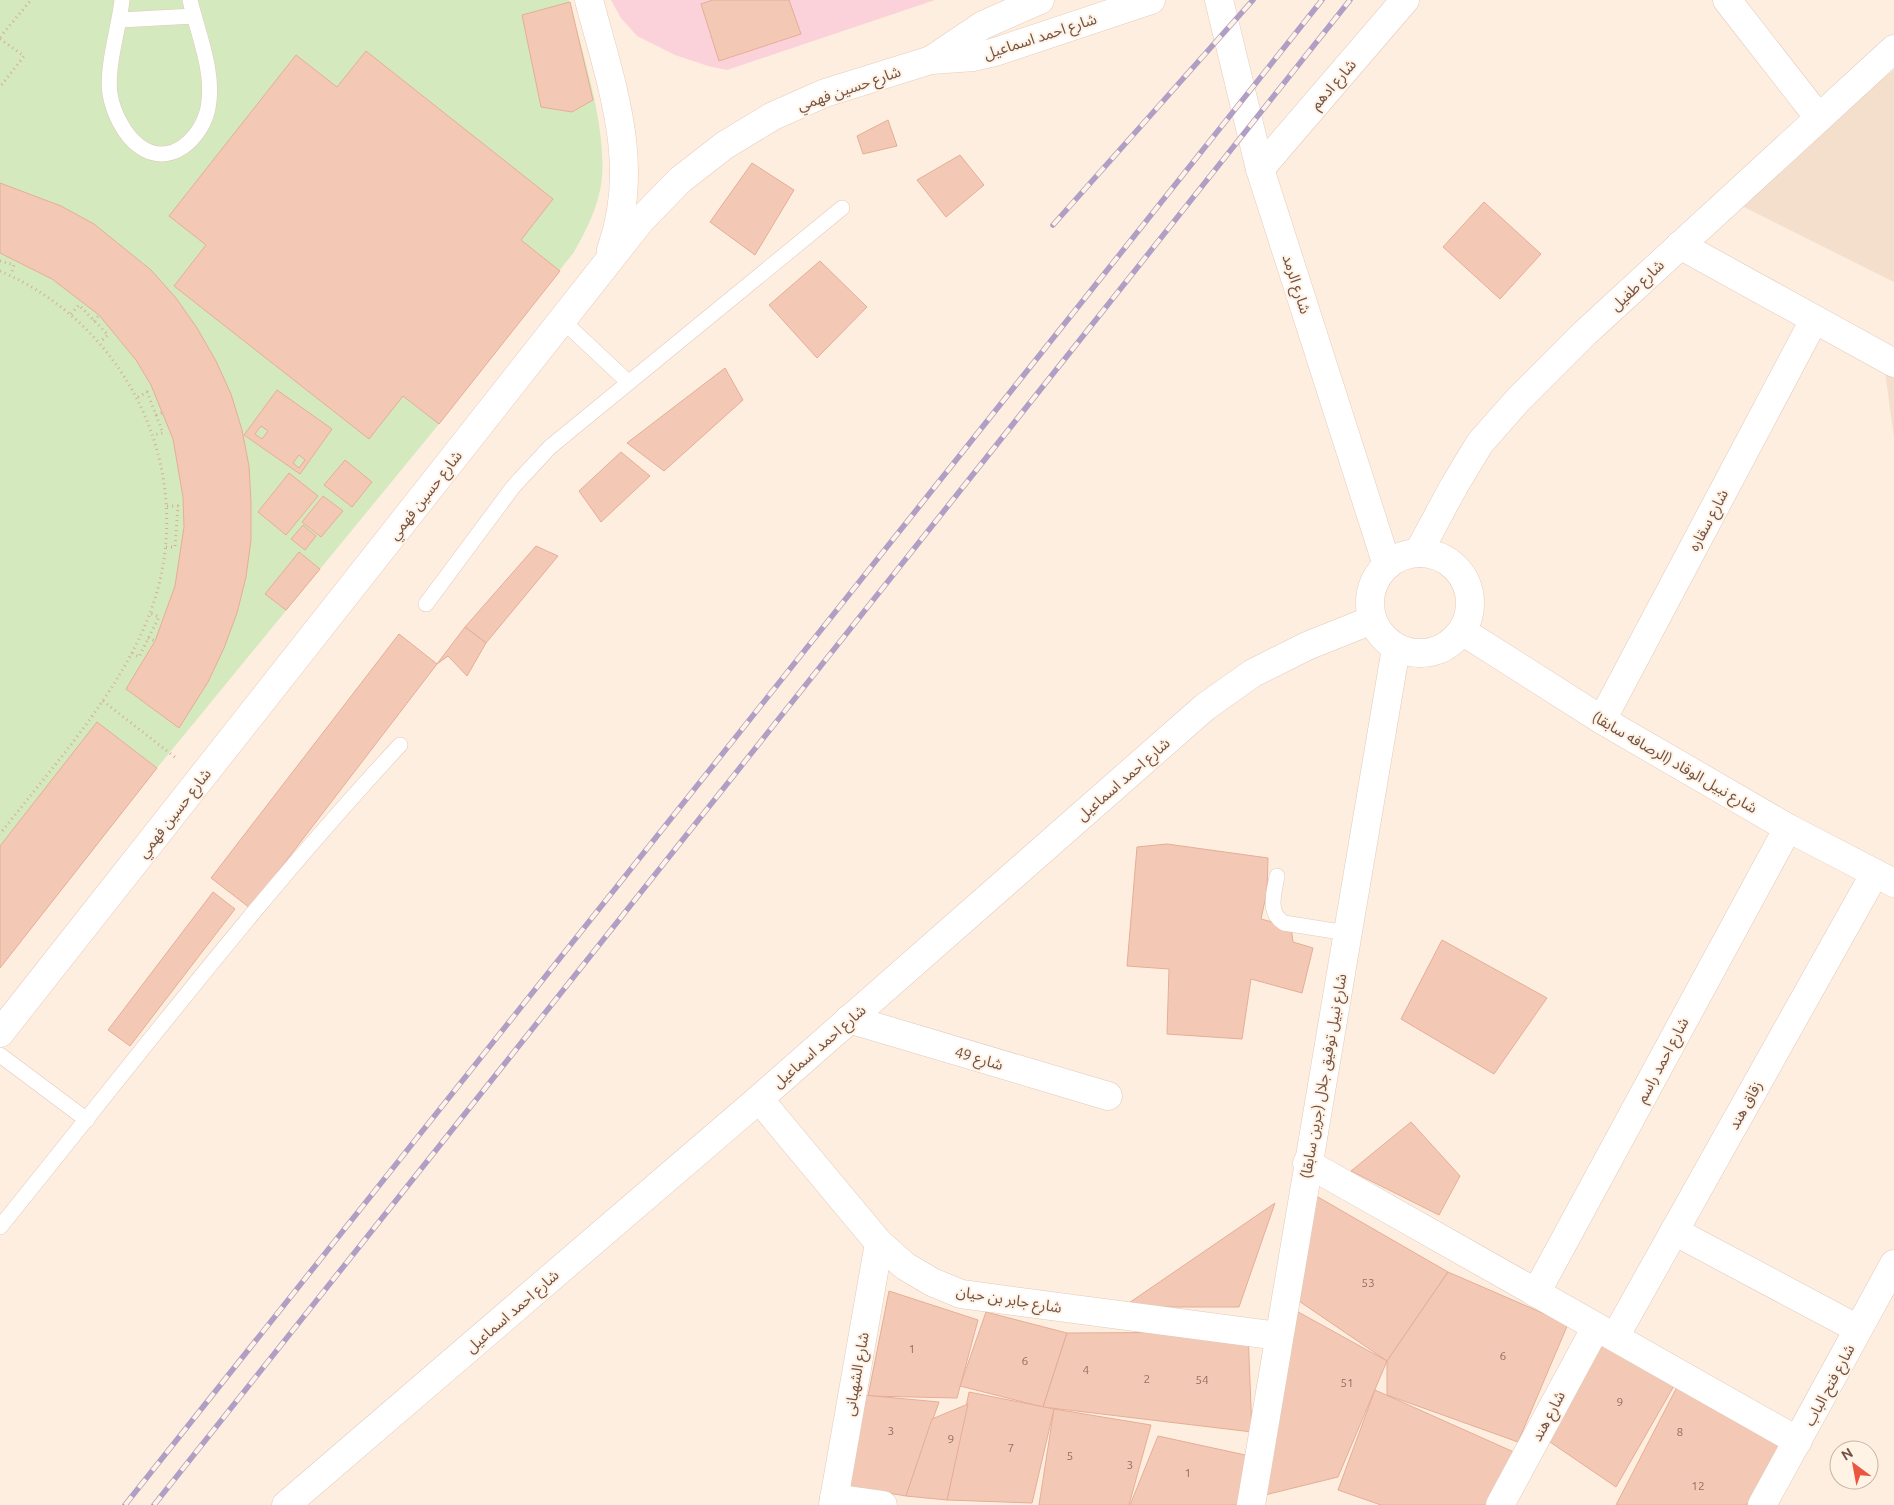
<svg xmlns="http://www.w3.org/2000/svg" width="1894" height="1505" font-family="Ubuntu,'Noto Sans Arabic',sans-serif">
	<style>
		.residential { fill: #f4dfcd }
		.medical { fill: #fbd2da }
		.pitch { fill: #d4eabe }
		.building { fill: #f3c9b6; stroke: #e6ad96; fill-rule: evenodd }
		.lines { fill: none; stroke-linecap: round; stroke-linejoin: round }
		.service-casing { stroke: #e1cabb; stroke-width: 16 }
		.minor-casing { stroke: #e1cabb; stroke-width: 29 }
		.tertiary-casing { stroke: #e1cabb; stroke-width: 29 }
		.secondary-casing { stroke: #e8ccbb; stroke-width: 29 }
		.path { stroke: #d7ac99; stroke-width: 3; stroke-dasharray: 1 4; stroke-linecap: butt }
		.service { stroke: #fff; stroke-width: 15 }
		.minor { stroke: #fff; stroke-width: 28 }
		.tertiary { stroke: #fff; stroke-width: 28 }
		.secondary { stroke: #fff; stroke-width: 28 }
		.rail-casing { stroke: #b09ec5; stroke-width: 5.5 }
		.rail { stroke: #fff3e6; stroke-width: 4; stroke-dasharray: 11; stroke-linecap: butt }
		.labels { text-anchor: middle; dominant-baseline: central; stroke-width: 4; stroke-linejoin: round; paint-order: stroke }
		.number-label { font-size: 12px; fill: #937062 }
		.street-label { font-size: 15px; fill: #735246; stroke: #fff3e6 }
	</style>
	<rect width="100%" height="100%" fill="#fdeedf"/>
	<g class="residential">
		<path d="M1894,70V282L1730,200Z"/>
		<path d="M1894,348V438L1883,357Z"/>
	</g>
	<path class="medical" d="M611,0H935L727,70L708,66L675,55L637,36L621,18Z"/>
	<path class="pitch" d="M0,0H569C582,53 609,131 601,185C597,209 586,231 574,252L439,424L157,768L0,968Z"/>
	<g class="building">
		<path d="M713,0H789L801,34L719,61L701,4Z"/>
		<path d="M570,2L593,100L572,112L541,107L522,15Z"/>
		<path d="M366,51L553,199L521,240L560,271L439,424L403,396L369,439L174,286L206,245L169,216L296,55L337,87Z"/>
		<path d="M888,120L897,146L863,154L857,136Z"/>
		<path d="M960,155L984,185L946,217L917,180Z"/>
		<path d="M752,163L794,190L755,255L710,222Z"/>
		<path d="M0,183L61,206L94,224L151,270L176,298L197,328L216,361L231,394L242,430L249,466L251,503V540L246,577L237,613L224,648L208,682L179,728L126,689L155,641L175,586L184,527L183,497L173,439L151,385L136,360L99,315L52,279L0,253Z"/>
		<path d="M1484,202L1541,254L1500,299L1443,247Z"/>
		<path d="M820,261L867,307L817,358L769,305Z"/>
		<path d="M725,368L743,400L664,471L627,443Z"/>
		<path d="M277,390L332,429L300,474L244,435ZM261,426L268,431L262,439L255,434ZM299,455L305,460L299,468L293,463Z"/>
		<path d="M621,452L650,476L601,522L579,491Z"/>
		<path d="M345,460L372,482L352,507L324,485Z"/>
		<path d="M289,473L318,496L286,535L258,512Z"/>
		<path d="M323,496L343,511L321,537L302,522Z"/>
		<path d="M303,525L316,536L305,550L291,539Z"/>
		<path d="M536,546L558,556L486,643L465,627Z"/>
		<path d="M299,552L320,569L286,610L265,594Z"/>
		<path d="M465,627L486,643L467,676L448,656L437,664Z"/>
		<path d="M399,634L437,664L250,908L211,878Z"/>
		<path d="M97,722L157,768L0,968V846Z"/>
		<path d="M1167,844L1268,858L1267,891L1261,919L1291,927L1293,942L1313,948L1302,993L1251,979L1242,1039L1167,1034L1169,969L1127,966L1137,847Z"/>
		<path d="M213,892L235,909L130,1046L108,1030Z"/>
		<path d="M1442,940L1547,998L1494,1074L1401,1019Z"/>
		<path d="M1411,1122L1460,1176L1439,1215L1351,1171Z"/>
		<path d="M1311,1193L1448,1272L1387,1361L1293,1297Z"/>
		<path d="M1275,1203L1239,1307H1123Z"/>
		<path d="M1448,1272L1568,1324L1518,1442L1387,1395V1361Z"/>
		<path d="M889,1291L978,1320L957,1398L868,1396Z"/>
		<path d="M1291,1308L1387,1361L1338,1477L1265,1495Z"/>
		<path d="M986,1312L1067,1333L1043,1407L960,1386Z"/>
		<path d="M1596,1327L1675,1384L1616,1487L1550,1442Z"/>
		<path d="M1248,1332L1252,1432L1043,1407L1067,1333Z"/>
		<path d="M1679,1383L1781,1443L1747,1505H1616Z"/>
		<path d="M1375,1390L1516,1453L1495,1505H1381L1338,1490Z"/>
		<path d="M969,1392L1054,1409L1032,1503L947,1500Z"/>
		<path d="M852,1394L939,1402L906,1496L836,1484Z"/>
		<path d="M968,1404L947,1500L906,1496L932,1419Z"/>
		<path d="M1054,1409L1151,1425L1129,1505H1039Z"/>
		<path d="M1158,1436L1259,1458L1247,1505H1130Z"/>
	</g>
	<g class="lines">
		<g class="service-casing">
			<g id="service">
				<path d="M122,0C119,28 106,67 110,94C113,112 124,135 139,146C170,169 202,138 208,108C215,73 198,34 190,0"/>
				<path d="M120,20L194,16"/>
				<path d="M563,321L628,382"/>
				<path d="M426,604L513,487L550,447L842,208"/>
				<path d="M1277,876C1274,894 1267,912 1284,923L1347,933"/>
				<path d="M0,1055L87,1120"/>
				<path d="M0,1227C131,1065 258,898 400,745"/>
			</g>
		</g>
		<g class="minor-casing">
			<g id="minor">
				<path d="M1727,0L1819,118"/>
				<path d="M1680,245L1894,363"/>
				<path d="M1602,720L1814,320"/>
				<path d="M849,1019L1108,1096"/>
				<path d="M759,1099L879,1243L905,1266L932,1282L961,1294L1279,1336"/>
				<path d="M1307,1163L1798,1441"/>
				<path d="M1674,1231L1858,1329"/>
				<path d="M1536,1293L1788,828"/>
				<path d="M1615,1337L1875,873"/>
				<path d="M834,1498L883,1505"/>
				<path d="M833,1505L879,1243"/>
				<path d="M1251,1505L1396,648"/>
				<path d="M1500,1505L1596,1327"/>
				<path d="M1762,1505L1894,1264"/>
			</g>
		</g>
		<g class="tertiary-casing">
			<g id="tertiary">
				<path d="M1260,169L1405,0"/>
				<path d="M1418,553L1454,486L1480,443L1518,400L1585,333L1894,49"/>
				<path d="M286,1505L759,1099L1205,707L1253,673L1307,646L1372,620"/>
			</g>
		</g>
		<g class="secondary-casing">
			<g id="secondary">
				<path d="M589,0C611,84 642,165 611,250"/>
				<path d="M1219,0L1260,169L1387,565"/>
				<path d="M931,60L983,25L1040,0"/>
				<circle cx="1420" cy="603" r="50"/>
				<path d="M1462,631L1602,720L1788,828L1894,883"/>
				<path d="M0,1033L641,220L680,180L725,145L773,116L825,93L931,60L974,57L995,52L1151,0"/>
			</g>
		</g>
		<g class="path">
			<path d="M0,37L31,0"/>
			<path d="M0,39L24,56L0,87"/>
			<path d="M0,261L14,265L11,275"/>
			<path d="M0,271C131,327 201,477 150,613C120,693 52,767 0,834"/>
			<path d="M71,314L79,305L108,335L100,342"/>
			<path d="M94,321L99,315"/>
			<path d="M138,397L147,392L163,433L153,435"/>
			<path d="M156,415L164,412"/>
			<path d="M166,547H175L178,506H167"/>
			<path d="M148,638L155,641"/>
			<path d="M132,653L139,657L159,617L150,613"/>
			<path d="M103,701L176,758"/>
		</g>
		<use href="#service" class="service"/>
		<use href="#minor" class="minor"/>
		<use href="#tertiary" class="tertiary"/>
		<use href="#secondary" class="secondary"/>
		<g class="rail-casing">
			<g id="rail">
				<path d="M1053,225L1253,0"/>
				<path d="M125,1505L1322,0"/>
				<path d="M154,1505L1350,0"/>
			</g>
		</g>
		<use href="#rail" class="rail"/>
	</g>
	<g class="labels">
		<g class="number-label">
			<text x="1368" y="1282">53</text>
			<text x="912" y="1348">1</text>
			<text x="1503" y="1355">6</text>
			<text x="1025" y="1360">6</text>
			<text x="1086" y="1369">4</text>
			<text x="1147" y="1378">2</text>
			<text x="1202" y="1379">54</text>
			<text x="1347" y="1382">51</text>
			<text x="1620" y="1401">9</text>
			<text x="891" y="1430">3</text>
			<text x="1680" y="1431">8</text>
			<text x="951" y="1438">9</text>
			<text x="1011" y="1447">7</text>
			<text x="1070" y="1455">5</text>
			<text x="1130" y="1464">3</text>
			<text x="1188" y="1472">1</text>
			<text x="1698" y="1485">12</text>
		</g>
		<g class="street-label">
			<text transform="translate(1040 36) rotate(-18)">شارع احمد اسماعيل</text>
			<text transform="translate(1333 84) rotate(-49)">شارع ادهم</text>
			<text transform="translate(849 88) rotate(-19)">شارع حسين فهمي</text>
			<text transform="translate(1297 284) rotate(72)">شارع الرمد</text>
			<text transform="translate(1637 285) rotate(-43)">شارع طفيل</text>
			<text transform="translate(425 495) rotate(-52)">شارع حسين فهمي</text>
			<text transform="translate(1708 520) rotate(-62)">شارع سقاره</text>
			<text transform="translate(1675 762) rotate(30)">شارع نبيل الوقاد (الرصافه سابقا)</text>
			<text transform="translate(1123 779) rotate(-41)">شارع احمد اسماعيل</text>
			<text transform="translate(174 813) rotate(-52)">شارع حسين فهمي</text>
			<text transform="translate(819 1046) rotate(-41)">شارع احمد اسماعيل</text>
			<text transform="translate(979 1058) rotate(16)">شارع 49</text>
			<text transform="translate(1662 1060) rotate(-62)">شارع احمد راسم</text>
			<text transform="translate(1323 1076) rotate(-80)">شارع نبيل توفيق جلال (جرين سابقا)</text>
			<text transform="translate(1745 1105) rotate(-61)">زقاق هند</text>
			<text transform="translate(1009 1299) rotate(9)">شارع جابر بن حيان</text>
			<text transform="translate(512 1311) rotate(-41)">شارع احمد اسماعيل</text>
			<text transform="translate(856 1374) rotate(-80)">شارع الشهبانى</text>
			<text transform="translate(1829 1385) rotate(-62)">شارع فتح الباب</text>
			<text transform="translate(1548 1416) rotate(-62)">شارع هند</text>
		</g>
	</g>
	<g transform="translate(1854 1465) rotate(328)"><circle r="24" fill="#fff3e6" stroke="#c7b3a6"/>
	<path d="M0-4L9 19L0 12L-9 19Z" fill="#eb563f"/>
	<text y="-8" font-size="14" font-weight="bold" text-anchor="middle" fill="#735246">N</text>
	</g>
</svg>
